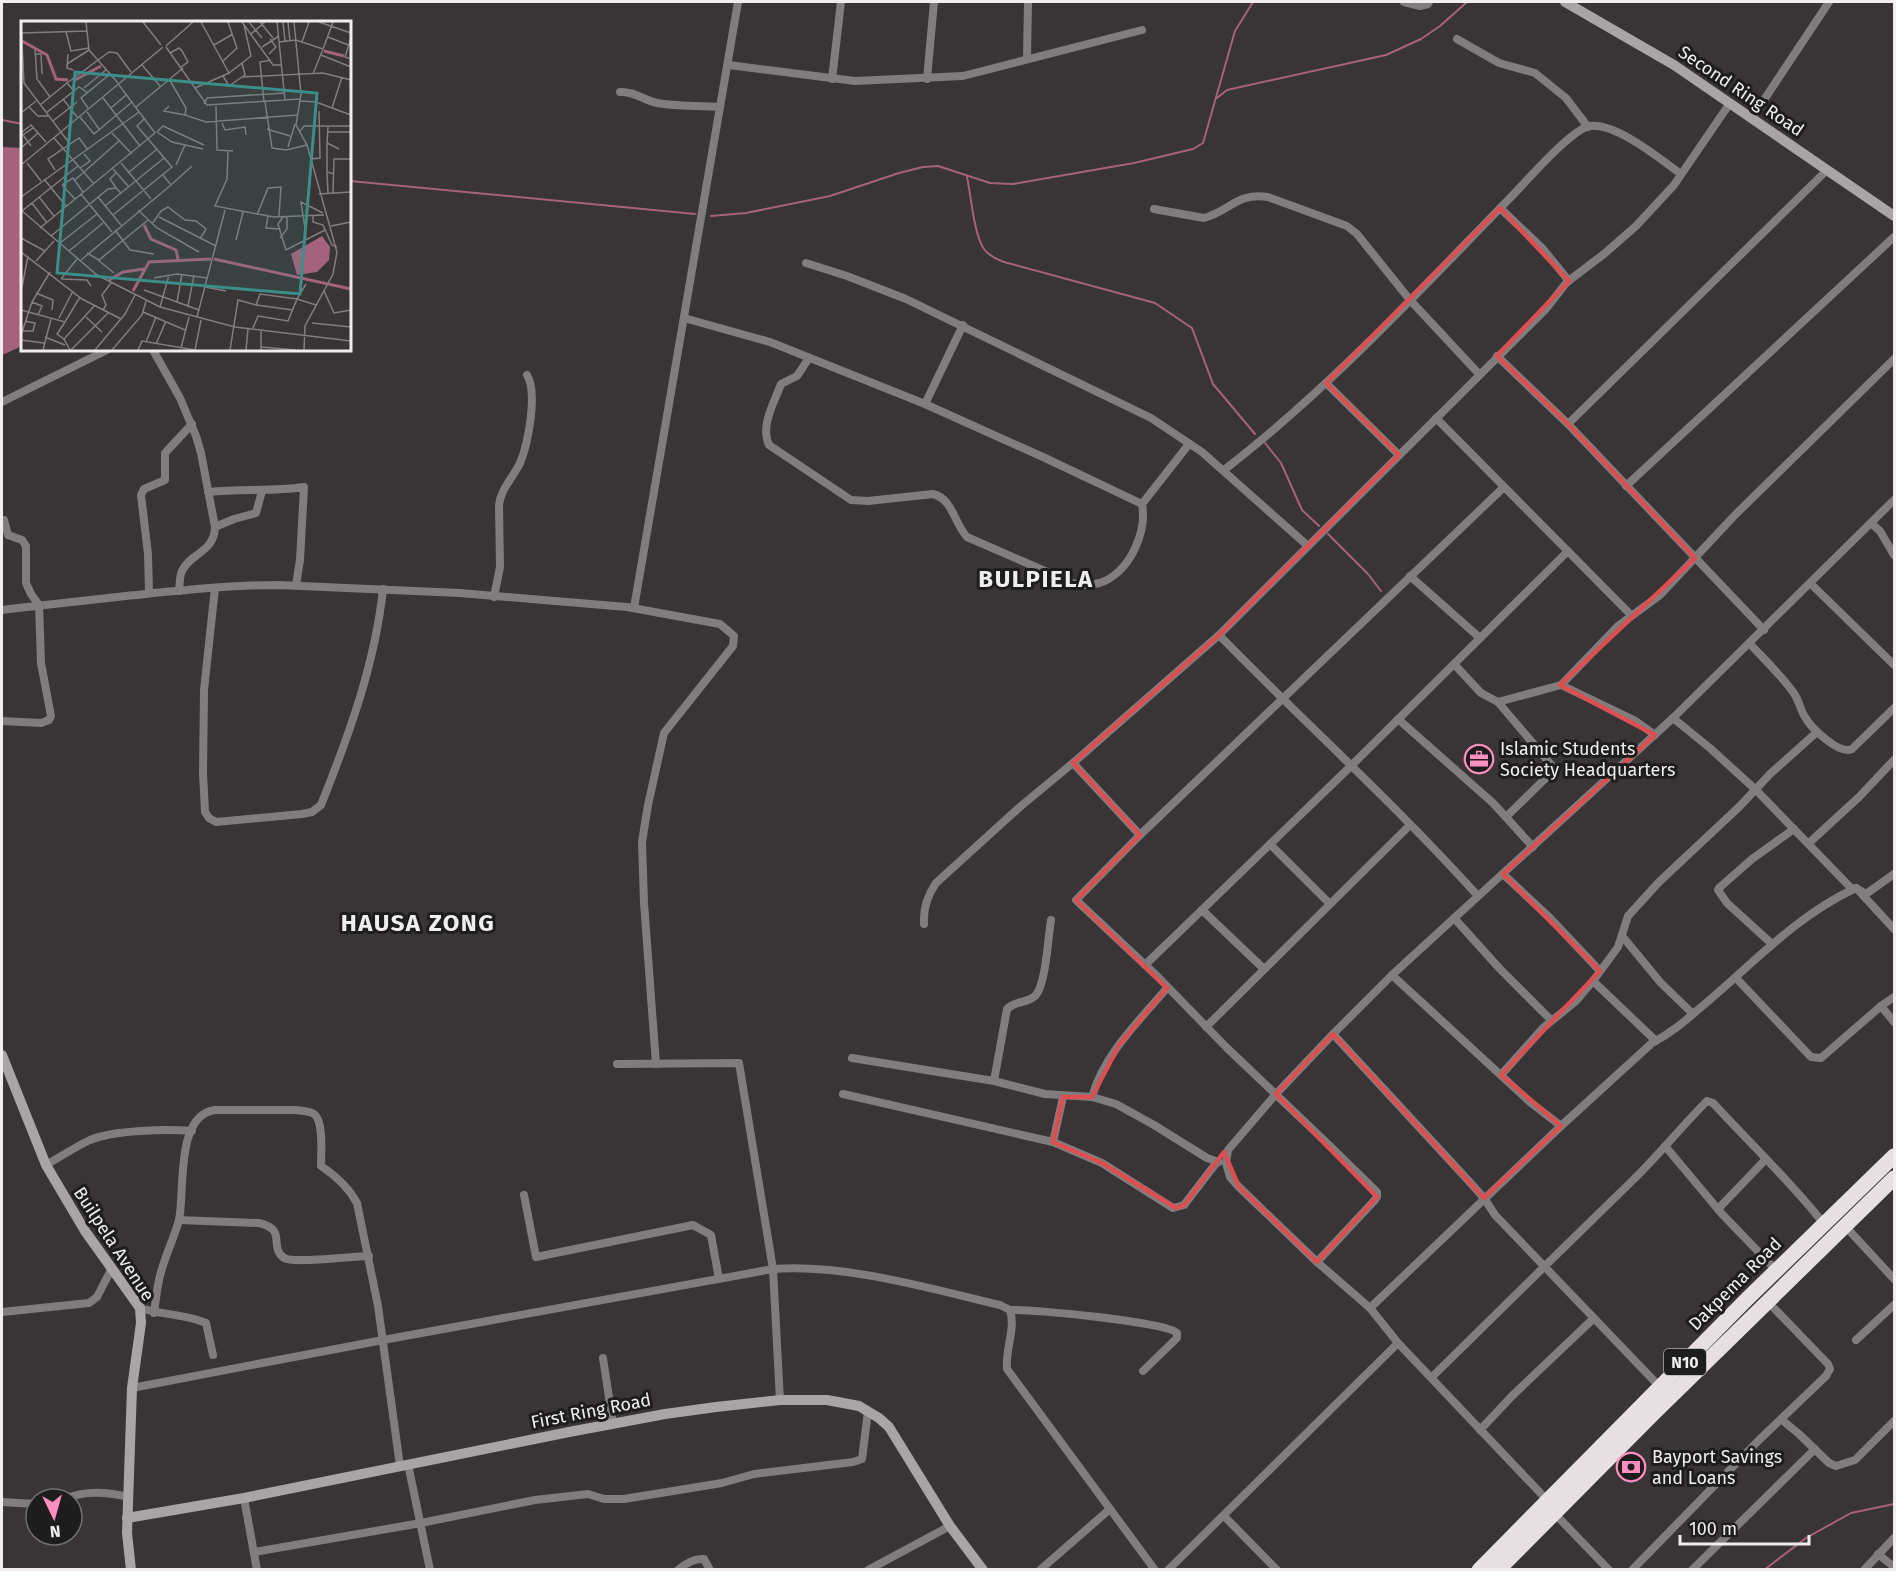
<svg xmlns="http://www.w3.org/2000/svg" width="1896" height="1571" font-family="'Fira Sans',sans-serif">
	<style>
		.water { fill: #a5627d }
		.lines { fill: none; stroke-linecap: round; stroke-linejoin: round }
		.stream { stroke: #a5627d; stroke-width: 2 }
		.street { stroke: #7f7d7e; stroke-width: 8 }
		.secondary { stroke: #a9a5a6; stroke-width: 10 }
		.highway { stroke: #e6e0e2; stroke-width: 15 }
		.marked { fill: none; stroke: #db4f50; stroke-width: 4.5; stroke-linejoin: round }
		.labels { text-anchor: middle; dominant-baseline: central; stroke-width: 6; stroke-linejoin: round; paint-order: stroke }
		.shield { fill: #1e1d1d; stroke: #b1afaf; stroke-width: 1.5 }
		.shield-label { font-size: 16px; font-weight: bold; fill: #f0edee }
		.street-label { font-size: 18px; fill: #f0edee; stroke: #1e1d1d }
		.poi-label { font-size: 18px; fill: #f0edee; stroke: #1e1d1d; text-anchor: start }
		.district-label { font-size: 24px; font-weight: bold; letter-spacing: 1.5px; fill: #f0edee; stroke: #1e1d1d }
		.inset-river { fill: none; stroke: #a5627d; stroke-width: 3 }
		.inset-road { fill: none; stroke: #827e80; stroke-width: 1.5 }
		.view { fill: #3c8e88; fill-opacity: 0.15; stroke: #3c8e88; stroke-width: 3 }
		.inset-edge { fill: none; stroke: #f0edee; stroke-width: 3 }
	</style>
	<rect width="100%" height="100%" fill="#393436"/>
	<path class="water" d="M2,147L22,148V346L2,355Z"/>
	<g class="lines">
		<g class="stream">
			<path d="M1217,98L1227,90L1386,55L1421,39L1440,26L1467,2"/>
			<path d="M2,120L22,124"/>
			<path d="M967,177C971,195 974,235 984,249C989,256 996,259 1004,262L1155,303L1192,328L1213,384L1255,434"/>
			<path d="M350,181L695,214"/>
			<path d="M711,216L746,213L830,196L899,173L923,167L938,166L990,183L1013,184L1134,163L1193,149L1203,143L1235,31L1253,2"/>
			<path d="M1265,443L1281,463L1302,510L1319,526"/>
			<path d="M1328,534L1368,574L1381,591"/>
			<path d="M1764,1570L1806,1538L1851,1513L1894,1504"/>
		</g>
		<g class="street">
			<path d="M1404,2L1420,6L1428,4L1429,2"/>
			<path d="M1457,39L1499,63L1535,73L1566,98L1588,127"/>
			<path d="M1027,59L1028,2"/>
			<path d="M728,65L855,81L963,76L1142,30"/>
			<path d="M832,79L841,2"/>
			<path d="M927,79L934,2"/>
			<path d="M620,92C633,91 644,100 657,103C677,107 699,105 720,107"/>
			<path d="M1752,118L1829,2"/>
			<path d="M1500,208L1543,249L1569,281"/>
			<path d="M1154,209L1204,218C1230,211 1237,192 1268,197L1347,226L1357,234L1410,300L1479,374"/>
			<path d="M806,263L847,276L906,299L1151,418L1202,452L1308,546"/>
			<path d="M684,318L770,342L925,404L1043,457L1142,504"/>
			<path d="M153,350L180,398L196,436L201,453L215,527C214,553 191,552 182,571C179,577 180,585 179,591"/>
			<path d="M1497,356L1568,424L1764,630"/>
			<path d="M809,358L797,376L781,384C774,403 760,426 769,445L851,500L868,501L933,494C953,499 954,523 967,537L1077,585C1087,585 1097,585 1105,581C1131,568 1147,532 1142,504"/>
			<path d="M1326,383L1399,455"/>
			<path d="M2,402L107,350"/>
			<path d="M925,404L963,325"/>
			<path d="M1436,418L1631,615"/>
			<path d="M1568,424L1827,170"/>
			<path d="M1224,470C1328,390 1418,292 1510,198C1525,183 1571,129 1590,126C1617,123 1660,159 1681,174"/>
			<path d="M1626,486L1894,237"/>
			<path d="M208,492C240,488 272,492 304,487L300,560L296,585"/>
			<path d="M1142,504L1189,444"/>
			<path d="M1872,524L1880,531L1894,555"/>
			<path d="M215,527L234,519L256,513L262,491"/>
			<path d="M1410,576L1480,638"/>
			<path d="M1811,584L1894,665"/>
			<path d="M215,588L204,690L203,773L205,812L209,818L216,822L302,814L312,812L321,805C349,735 375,664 383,589"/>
			<path d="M149,593L148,554L141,495L144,489L165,480V453L192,424"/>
			<path d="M494,597L500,567L499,505C501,488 513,478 520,463C528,444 538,393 527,375"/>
			<path d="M634,608L738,2"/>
			<path d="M2,610C43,605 84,601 126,596C176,591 227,585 278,585L460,593L627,607L720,624L734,636L733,646L664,733L648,805L642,842L644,903L656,1064"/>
			<path d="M1219,635C1305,723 1396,805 1478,896"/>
			<path d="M1750,644C1764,659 1781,675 1793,692C1799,700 1800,709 1805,717C1811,728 1839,755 1852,749L1894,708"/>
			<path d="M1454,664L1481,693L1498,702L1561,685L1618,626L1660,595L1735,515L1894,359"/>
			<path d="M1561,685L1634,720L1655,735"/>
			<path d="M1498,702L1553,767L1552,772L1506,817"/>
			<path d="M1673,718L1711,749L1756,790L1852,889L1856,888L1866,894L1894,874"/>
			<path d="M1398,719L1493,803L1533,847"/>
			<path d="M2,721L41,723L49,720L51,716L41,663L39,605L31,594L26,583V546L22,540L8,535L4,520"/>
			<path d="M1073,763L1219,635L1545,310L1567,282L1604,254L1636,226L1674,185L1730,103"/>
			<path d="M1809,843L1859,797L1894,760"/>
			<path d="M1270,844L1330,904"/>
			<path d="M1503,874L1550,918L1600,971"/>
			<path d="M1859,891L1894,929"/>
			<path d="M1202,910L1264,969"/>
			<path d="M1454,918L1500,969L1551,1020"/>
			<path d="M924,924C923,908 927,896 936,883L1021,806L1073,763L1140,835"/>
			<path d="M1623,937L1660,982L1693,1014"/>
			<path d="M1772,944L1727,903L1718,890L1719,888L1752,859L1794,829"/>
			<path d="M1145,965L1352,765L1568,551"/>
			<path d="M1392,975L1530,1102L1561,1126"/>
			<path d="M1736,978L1811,1057L1821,1058L1881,1006L1894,997"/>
			<path d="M1593,981L1656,1041"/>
			<path d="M1881,1006L1894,1022"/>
			<path d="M1206,1027L1410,825"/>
			<path d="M1333,1034L1466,1178L1484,1198L1495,1215L1660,1387"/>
			<path d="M852,1058L994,1081L1045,1094L1092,1097L1116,1104L1154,1125L1207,1158L1219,1162"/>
			<path d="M617,1064L739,1063L773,1269L780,1400"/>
			<path d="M1501,1075L1543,1028L1576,1001L1593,981L1618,947L1628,916L1659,882L1739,807L1770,774L1817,732"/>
			<path d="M994,1081L1007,1009C1015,1000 1028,1004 1036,995C1046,983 1048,937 1051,920"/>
			<path d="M843,1094L1053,1142L1102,1163L1173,1208L1184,1205L1217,1162"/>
			<path d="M1092,1097C1104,1054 1139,1021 1167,988"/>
			<path d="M1053,1142L1063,1097"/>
			<path d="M1665,1146L1722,1214L1776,1270"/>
			<path d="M46,1165C60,1157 75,1147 90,1140C114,1130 166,1129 192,1131"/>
			<path d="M524,1195L536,1257L693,1225L711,1235L719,1279"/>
			<path d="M1718,1209L1766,1159"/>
			<path d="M179,1220L259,1223C288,1230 268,1246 284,1258C294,1264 353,1256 369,1256"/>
			<path d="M1845,1226L1894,1279"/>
			<path d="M1317,1262L1374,1201L1377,1197V1192L1329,1145L1227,1048L1158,977L1076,900L1140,835L1503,488"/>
			<path d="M140,1308C162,1315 186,1314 206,1323L213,1355"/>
			<path d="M1370,1308L1561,1126L1652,1043C1671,1033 1684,1022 1700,1008C1750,967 1795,916 1856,888"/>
			<path d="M1010,1310C1032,1309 1167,1322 1177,1333V1338L1143,1371"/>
			<path d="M2,1312L89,1303L97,1297L112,1268"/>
			<path d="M154,1313C156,1300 157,1285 161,1272C166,1254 174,1238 179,1220C185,1192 175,1115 215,1110H295C302,1111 309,1111 314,1114C324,1121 321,1154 321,1166C336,1176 349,1188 357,1203L378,1306L400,1466"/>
			<path d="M1856,1340L1894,1305"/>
			<path d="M603,1358L613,1424"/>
			<path d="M1432,1377C1498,1312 1565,1246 1632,1181C1658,1156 1681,1127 1707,1101L1713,1103C1750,1143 1790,1181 1824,1224"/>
			<path d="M132,1388L383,1340L773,1269C847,1264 928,1288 1000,1305L1010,1310C1016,1329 1005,1349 1007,1369L1155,1570"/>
			<path d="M1782,1420L1799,1434L1829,1463L1836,1466L1855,1460L1894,1421"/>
			<path d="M1480,1430L1512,1396L1593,1319"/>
			<path d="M408,1464L430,1570"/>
			<path d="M244,1498L257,1570"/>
			<path d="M64,1499C86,1490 106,1492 129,1497"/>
			<path d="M1547,1500L1398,1343L1370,1308L1317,1262L1239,1187L1230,1177L1226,1163L1228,1150L1276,1094L1333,1034L1392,975L1673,718L1894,500"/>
			<path d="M2,1502L36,1504"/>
			<path d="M1554,1513L1609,1570"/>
			<path d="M1224,1516L1277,1570"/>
			<path d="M254,1552L421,1523L535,1500L588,1494L604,1499H624L722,1483L754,1474L853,1462L862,1459L868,1411"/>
			<path d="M1878,1554L1894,1567"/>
			<path d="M678,1570C686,1563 694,1558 704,1559L710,1570"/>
			<path d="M868,1570L950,1526"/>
			<path d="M1040,1570L1110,1509"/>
			<path d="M1168,1570L1398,1343"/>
			<path d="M1632,1570L1759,1440L1826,1376L1830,1369L1828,1364L1767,1301"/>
			<path d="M1692,1570L1815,1449"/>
			<path d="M1864,1570L1894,1538"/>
		</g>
		<g class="secondary">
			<path d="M1565,2L1674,65L1894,216"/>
			<path d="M2,1055L46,1165L85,1231L140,1308L141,1323L132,1388L127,1533L131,1570"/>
			<path d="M127,1518L244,1498L569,1432L665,1414L716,1407L780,1400H827L859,1406L879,1418L889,1427L950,1526L983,1570"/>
		</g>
		<g class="highway">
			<path d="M1479,1570L1747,1299L1894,1156"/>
			<path d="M1498,1570L1653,1414L1894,1178"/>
		</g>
	</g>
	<path class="marked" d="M1500,208L1569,281L1497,356L1568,424L1695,558L1560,685L1655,735L1503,874L1600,971L1501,1075L1561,1126L1484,1198L1333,1034L1276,1094L1377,1197L1317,1262L1239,1187L1224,1152L1184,1205L1176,1208L1102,1163L1053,1142L1063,1097H1092L1119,1045L1167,988L1076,900L1140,835L1073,763L1219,635L1399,455L1326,383Z"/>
	<defs>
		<g id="office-ring" transform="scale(1.5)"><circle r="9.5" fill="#1e1d1d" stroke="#fe8ebd" stroke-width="1.5"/><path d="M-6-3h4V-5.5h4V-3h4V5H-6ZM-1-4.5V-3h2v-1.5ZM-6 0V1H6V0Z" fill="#fe8ebd"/></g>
		<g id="bank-ring" transform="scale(1.5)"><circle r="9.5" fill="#1e1d1d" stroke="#fe8ebd" stroke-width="1.5"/><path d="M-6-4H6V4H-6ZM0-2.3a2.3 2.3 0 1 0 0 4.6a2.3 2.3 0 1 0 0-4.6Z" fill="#fe8ebd"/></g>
	</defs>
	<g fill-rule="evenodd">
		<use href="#office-ring" x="1479" y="759"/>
		<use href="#bank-ring" x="1631" y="1467"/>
	</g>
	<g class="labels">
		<rect class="shield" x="1664" y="1349" width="42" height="26" rx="4.5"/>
		<g class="shield-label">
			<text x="1685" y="1362">N10</text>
		</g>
		<g class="street-label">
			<text transform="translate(1741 91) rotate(34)">Second Ring Road</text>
			<text transform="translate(114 1244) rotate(57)">Builpela Avenue</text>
			<text transform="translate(1735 1284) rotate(-45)">Dakpema Road</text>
			<text transform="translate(591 1411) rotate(-11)">First Ring Road</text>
		</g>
		<g class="poi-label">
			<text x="1500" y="749">Islamic Students<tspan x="1500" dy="21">Society Headquarters</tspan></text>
			<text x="1652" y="1457">Bayport Savings<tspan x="1652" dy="21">and Loans</tspan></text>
		</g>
		<g class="district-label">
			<text x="1036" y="579">BULPIELA</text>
			<text x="418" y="923">HAUSA ZONG</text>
		</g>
	</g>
	<g transform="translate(21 21)">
		<rect width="330" height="330" fill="#393436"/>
		<path d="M301,215L309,226L308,239L296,251L276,254L270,233Z" fill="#a5627d"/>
		<path class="inset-river" d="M1,20L26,34L35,58L47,59M303,30L323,35M52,60L80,45M123,204L130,218L155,229L157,238M193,238L330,268M88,259L102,251L123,248M112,270L128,241L190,238"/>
		<path class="inset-road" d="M0,1L3,62L49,123M65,1L68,29L97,62M122,1L140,24M180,1L208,52M221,1L252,44H261M228,1L241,17M239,1L252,17M256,1L264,79M262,1L264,20M267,1L269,20M273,1L280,73L275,104L286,124L316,231L312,253L284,305L283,329M298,1L330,12M45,11L50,30L68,27M0,12L66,10M230,13L244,1M307,16L330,25M330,17L324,36L330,38M258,21L275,19L302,28L312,1M281,21L288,1M193,24L212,13M145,25L172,1M145,26L186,84L279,78M241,26L258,15M14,28L16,58L29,76M149,32L158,27L161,30L167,41L160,46M14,33H20L21,53M47,33L46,47L52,49M248,33L255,26L249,18M300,34L330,46M202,40L216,27L207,1M46,43L68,29M121,44L139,65M292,53L302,28M202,55L208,65L224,54L221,42M221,56L302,52L330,59M148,58L165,87L164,94L185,101L277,94M46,62L88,31L96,32L110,51M63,67L86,48M174,67L208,52L230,35L223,4M82,77L119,125M42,78L56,96M279,80L295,81L330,94M243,81L239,41L250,39M244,81L251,127L265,129L286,124M183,83L186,77L264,72M19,84L46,62L53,70M148,85L143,90L164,94M195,85L196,129L212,130M8,86L17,95H27M115,86L162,47M67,87L60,77L89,53M90,87L105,74M311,87L321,56M66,91L78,108M0,92L15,80M25,92L58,66L67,72M59,96L73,113L111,81M32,100L56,81M201,102L204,109L224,106L225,114M307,106L306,122L318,128M246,108L269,115M279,110L283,105H330M136,111L142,105L183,124M136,111L151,121L182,128M306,111H330M0,112L10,104L25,121M91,112L111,133M33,117L73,163M306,123V151L313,153M10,125L2,114L12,107M267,126L274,103M0,127L17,112M207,130L206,158L194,185L253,196L303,194M290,138L299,137L298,90M6,142L20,160M100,142L130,178M0,144L142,26M155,144L164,124M59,147L69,140L63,133M92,148L108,166M34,149L27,138L58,117L67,129M95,152L89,158L95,167M107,152L136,128M306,152L307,172M142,154L150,164L171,145M23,158L45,185M54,159L99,119M41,164L52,157L62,171M41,164L54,178M312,172L313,138H330M60,173L91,211M298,173L330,171M0,176L118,91M18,176L33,195M77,176L100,204M11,182L26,202M84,185L143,137M0,189L76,254L139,286L214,306L330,320M117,189L136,207L178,231M1,190L57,145M92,194L151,146L116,105L124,97M236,194L247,167L260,166L258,195M247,195L245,207L258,208M292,195V201L302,204L311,224L316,226M138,196L195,225M262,196L257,203L265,229L304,209M131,203L140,190L147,186L164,199L175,200L185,208L179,218M310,205L330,201M19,207L134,112L98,64M284,207L280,181L302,192M94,209L109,229L133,233M30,215L87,168L95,167L100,172M0,217L24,230M259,217L266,208V196M215,219L222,191M39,222L76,193M48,230L82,202M0,231L61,278L100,298M66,232L78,239L127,199M60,239L150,164M77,239L93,252M15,240L33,220M133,257L156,253L186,257M40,258L56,238M41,258L66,259L70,265M1,266L7,235M184,266L205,270M123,269L178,289M303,270L313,292L330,289M15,272L32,279L31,289M11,281L21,285L17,294M156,281L161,253M235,284L272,289M167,285L173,254M139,286L148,254M0,289L44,301L59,276M82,289L85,284L81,274L90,262M122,291L164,309M65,296L81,311M176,296L204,189M38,297L52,270M291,302L330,306M232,307L237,295L267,300L276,278L295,284M2,310H12L14,302L4,300M0,314L11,281L29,251M24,316L44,324M43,318L36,313L44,301M0,319L23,322M125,321L135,296M135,323L145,300M240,326L275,329M160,327L168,296M22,329L30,298M49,329L43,318L74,284M50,329L88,291M74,329L104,293L114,274M91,329L121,294L125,280M117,329L121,320L174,329M174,329L180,299M209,329L217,279L235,284L239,273L276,278L285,263M225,329L227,308M240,329V310"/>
		<path class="view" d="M54,51L296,72L279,273L36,252Z"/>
		<rect width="330" height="330" class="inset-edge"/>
	</g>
	<rect width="1896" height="1571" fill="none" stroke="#f0edee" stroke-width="6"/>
	<g transform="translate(54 1517) rotate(175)"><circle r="28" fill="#1e1d1d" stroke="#727071" stroke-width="1.5"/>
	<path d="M0-4.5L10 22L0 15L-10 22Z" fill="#fe8ebd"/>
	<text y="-9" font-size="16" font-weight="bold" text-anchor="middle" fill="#f0edee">N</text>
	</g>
	<path d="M1680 1535v9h129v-9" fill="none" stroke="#f0edee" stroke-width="3"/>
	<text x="1689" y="1535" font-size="18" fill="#f0edee" stroke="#1e1d1d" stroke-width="4.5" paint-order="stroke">100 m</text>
</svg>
